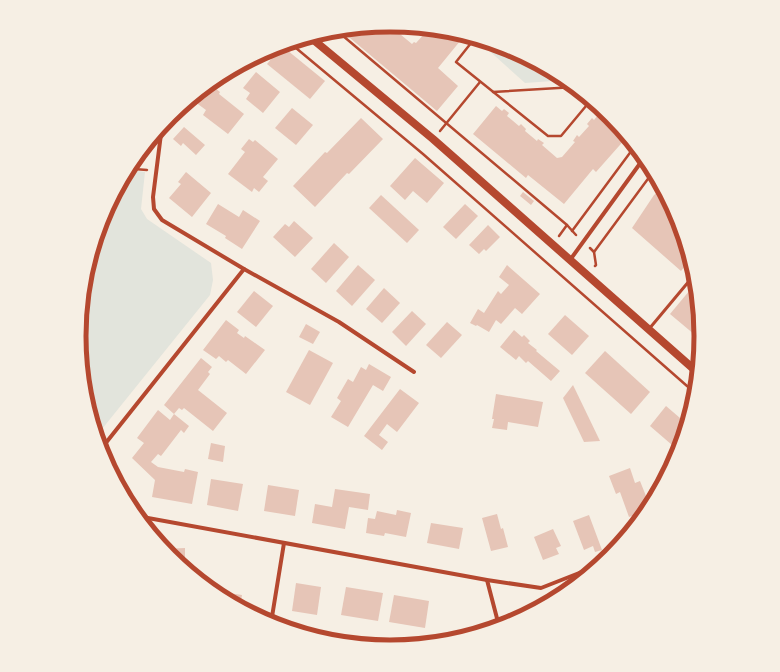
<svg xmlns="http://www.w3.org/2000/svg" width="780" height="672" font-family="'Open Sans',sans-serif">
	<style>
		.green { fill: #e2e4dc }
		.building { fill: #e6c5b7 }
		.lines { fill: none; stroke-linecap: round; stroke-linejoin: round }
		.path { stroke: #b5482f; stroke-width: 2.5 }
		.service { stroke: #b5482f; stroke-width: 3 }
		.minor { stroke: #b5482f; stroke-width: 4 }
		.secondary { stroke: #b5482f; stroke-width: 8 }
		.rim { fill: none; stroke: #b5482f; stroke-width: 5 }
	</style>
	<rect width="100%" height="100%" fill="#f6efe4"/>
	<g class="green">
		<path d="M489,43L509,49L566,80L525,83L485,47Z"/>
		<path d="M132,162L131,170L145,172L141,209L147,219L211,263L213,280L210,295L102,429L95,430L85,396L79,336L85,275L103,217Z"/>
	</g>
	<g class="building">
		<path d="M389,25L412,44L414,42L416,43L426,32L424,30L425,28L451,31L465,35L438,68L458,86L437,111L344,33L347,29Z"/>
		<path d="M282,46L325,81L310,99L267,64Z"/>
		<path d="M256,72L280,92L263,113L246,99L250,93L243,88Z"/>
		<path d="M210,84L220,92L219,94L244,114L228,134L203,115L206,110L191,99Z"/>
		<path d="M496,106L502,111L504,109L509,113L507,116L519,126L521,124L526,129L525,131L537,141L538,139L544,143L542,145L557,158L562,157L575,142L573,141L577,135L579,137L589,126L587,124L592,118L594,120L602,110L610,116L627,137L596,172L593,169L564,204L528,175L526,178L473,134Z"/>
		<path d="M292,108L313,125L296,145L275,128Z"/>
		<path d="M361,118L383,139L349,174L347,173L315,207L293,186L325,152L327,153Z"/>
		<path d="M184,127L205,145L196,155L183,143L181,146L173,139Z"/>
		<path d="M249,139L253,142L255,140L278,159L263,177L268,181L259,192L254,188L252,192L228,174L245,152L241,149Z"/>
		<path d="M415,158L444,183L427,203L413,191L405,200L390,186Z"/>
		<path d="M186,172L211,193L192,217L169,198L181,184L178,182Z"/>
		<path d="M662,189L675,212L670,215L679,223L681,229L677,233L684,238L690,260L681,271L632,228L654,195Z"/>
		<path d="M523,192L534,201L531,205L520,196Z"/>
		<path d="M381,195L419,230L407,243L369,208Z"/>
		<path d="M218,204L239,217L243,210L260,221L242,249L225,238L226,236L206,224Z"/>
		<path d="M465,204L478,216L456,239L443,227Z"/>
		<path d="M294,221L313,238L295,257L273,237L285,224L289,227Z"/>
		<path d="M488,225L500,237L486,251L484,249L479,254L469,245Z"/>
		<path d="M334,243L349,257L326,283L311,269Z"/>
		<path d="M358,265L375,280L352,306L336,291Z"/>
		<path d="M507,265L540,294L522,314L515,308L501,324L496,320L489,332L477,325L476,326L470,323L478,309L484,313L498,291L501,294L509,285L499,277Z"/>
		<path d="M384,288L400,303L382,323L366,309Z"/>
		<path d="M690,290L697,296L701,340L670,314Z"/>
		<path d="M254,291L273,306L256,327L237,312Z"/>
		<path d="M412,311L426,324L406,346L392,332Z"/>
		<path d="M565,315L589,336L572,355L548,334Z"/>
		<path d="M226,320L239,330L237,333L244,338L245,336L265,350L246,374L228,360L226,362L219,356L216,359L203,350Z"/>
		<path d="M447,322L462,335L441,358L426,345Z"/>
		<path d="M306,324L320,332L313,344L299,337Z"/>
		<path d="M514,330L522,337L524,335L530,341L528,343L537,350L536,351L560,371L551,381L528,361L526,363L519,356L516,360L500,347Z"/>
		<path d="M309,350L333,363L310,405L286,392Z"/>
		<path d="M605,351L650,392L631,414L585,373Z"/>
		<path d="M201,358L212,367L208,372L210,374L198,390L227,413L213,431L184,408L182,410L179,408L174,414L164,405Z"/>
		<path d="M369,364L391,377L383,391L373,385L348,427L331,417L341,401L337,398L348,379L353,382L361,367L366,370Z"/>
		<path d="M573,385L600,441L584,442L563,398Z"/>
		<path d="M400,389L419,403L397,432L387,424L379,435L388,442L382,450L364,436Z"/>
		<path d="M496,394L543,402L538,427L508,422L507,430L492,428L494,419H492Z"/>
		<path d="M666,406L687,424L679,451L650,426Z"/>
		<path d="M158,410L170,420L174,414L189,426L184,433L181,430L161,456L158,454L151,462L158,467L184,472L185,469L198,472L192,504L152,497L155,480L132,458L144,443L137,438Z"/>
		<path d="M211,443L225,446L223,462L208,459Z"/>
		<path d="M630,468L635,483L640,481L650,506L648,510L629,517L620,492L616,494L609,476Z"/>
		<path d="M211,479L243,484L238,511L207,505Z"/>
		<path d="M268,485L299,490L295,516L264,511Z"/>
		<path d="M335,489L370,494L368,510L349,507L345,529L312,523L315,504L332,507Z"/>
		<path d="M397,510L411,513L406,537L385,533L384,536L366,533L368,518L375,519L377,511L396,515Z"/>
		<path d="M497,514L501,529L503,528L508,547L491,551L482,518Z"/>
		<path d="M589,515L602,550L595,552L593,546L584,550L573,521Z"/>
		<path d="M431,523L463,528L459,549L427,543Z"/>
		<path d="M553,529L561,546L556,548L559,554L543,560L534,537Z"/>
		<path d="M185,548V568L170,556L164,549Z"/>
		<path d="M296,583L321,587L317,615L292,611Z"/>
		<path d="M346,587L383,593L378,621L341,615Z"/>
		<path d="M215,591L242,595L240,607L217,594L215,593Z"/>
		<path d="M394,595L429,601L425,628L389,622Z"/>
		<path d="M527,612V614L512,622L510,617Z"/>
		<path d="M441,635L461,638L450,641L440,642Z"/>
	</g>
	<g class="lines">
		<g class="path">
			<path d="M336,30L567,225L576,235"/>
			<path d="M475,38L456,62L548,136H561L591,100"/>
			<path d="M290,43L423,154L695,393"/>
			<path d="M493,92L575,87"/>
			<path d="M440,131L480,82"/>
			<path d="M135,158L134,169L147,170"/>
			<path d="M572,231L635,146"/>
			<path d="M559,236L567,225"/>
			<path d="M96,239L120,194L129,173L134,169"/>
			<path d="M590,248L594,252L596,265L595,266"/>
			<path d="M594,252L653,172"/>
		</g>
		<path class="service" d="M649,329L695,274"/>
		<g class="minor">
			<path d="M570,260L644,158"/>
			<path d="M244,269L339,322L414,372"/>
			<path d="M101,449L244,269L162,220L154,209L153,197L162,126"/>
			<path d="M137,516L487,580L541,588L597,566"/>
			<path d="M487,580L499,626"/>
			<path d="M271,623L284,543"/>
		</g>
		<path class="secondary" d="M310,37L433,139L697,372"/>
	</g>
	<path d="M0 0H780V672H0ZM86 336a304 304 0 1 1 608 0a304 304 0 1 1-608 0Z" fill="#f6efe4" fill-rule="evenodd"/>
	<path class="rim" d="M86 336a304 304 0 1 1 608 0a304 304 0 1 1-608 0Z"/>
</svg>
